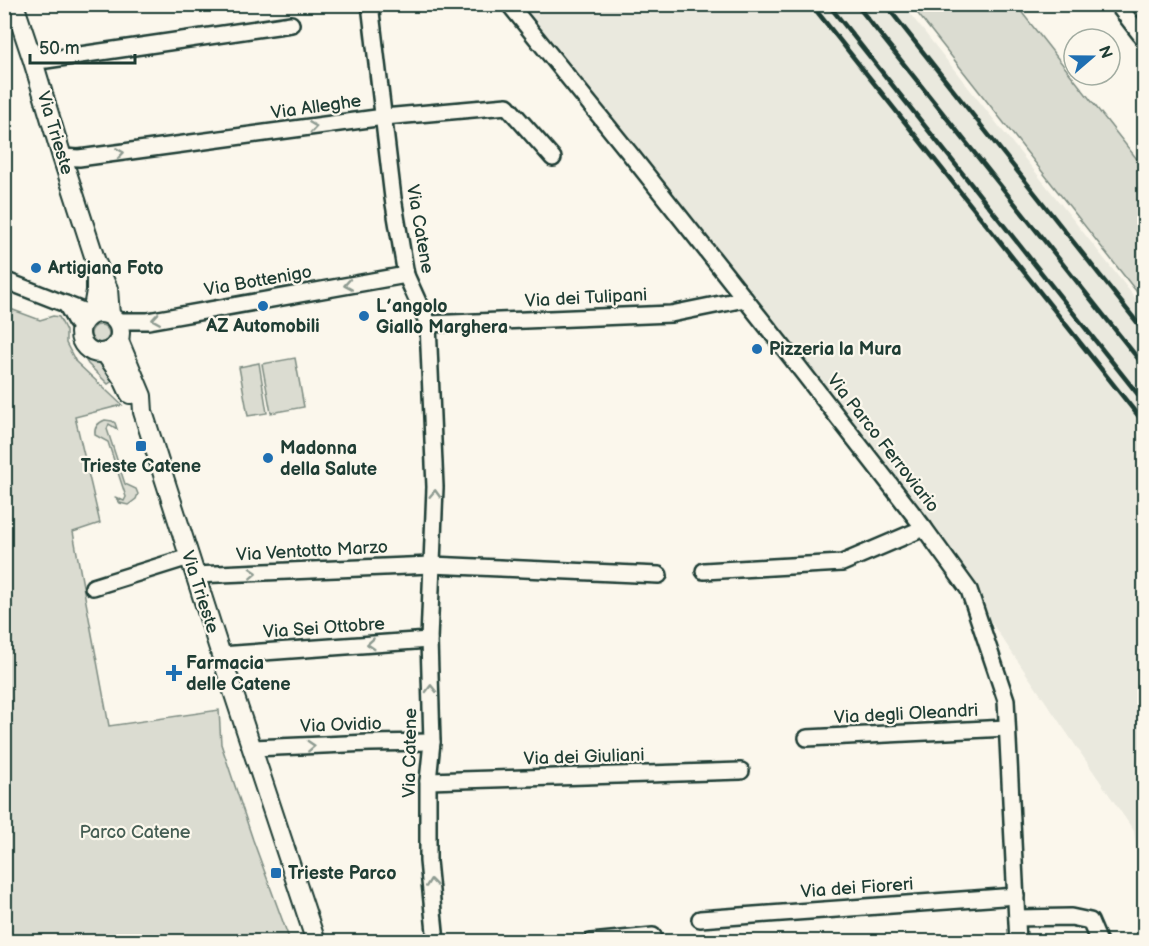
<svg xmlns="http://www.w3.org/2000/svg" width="1149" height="946" font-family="'Balsamiq Sans',sans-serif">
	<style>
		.built { fill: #eae9de }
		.green { fill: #dbdcd1; stroke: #7d8c82; stroke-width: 1.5 }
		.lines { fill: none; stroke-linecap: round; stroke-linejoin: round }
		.minor-casing { stroke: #1f3d34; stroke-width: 20 }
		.tertiary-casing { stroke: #1f3d34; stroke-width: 22 }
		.minor { stroke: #fbf7ec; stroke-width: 15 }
		.tertiary { stroke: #fbf7ec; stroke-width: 18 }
		.rail { stroke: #1f3d34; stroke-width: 4.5 }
		.oneway { stroke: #8d9a90 }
		.poi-dot { fill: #1f6fb2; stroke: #fbf7ec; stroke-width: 2 }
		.labels { text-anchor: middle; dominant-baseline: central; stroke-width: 4.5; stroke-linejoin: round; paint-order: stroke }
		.street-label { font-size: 18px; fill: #1f3d34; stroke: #fbf7ec }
		.poi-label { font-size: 18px; font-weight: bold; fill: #1f3d34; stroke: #fbf7ec; text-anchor: start }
		.park-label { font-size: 18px; fill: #455d53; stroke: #fbf7ec }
	</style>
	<rect width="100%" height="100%" fill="#fbf7ec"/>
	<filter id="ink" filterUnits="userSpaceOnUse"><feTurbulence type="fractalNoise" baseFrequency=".0167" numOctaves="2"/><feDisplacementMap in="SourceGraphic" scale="12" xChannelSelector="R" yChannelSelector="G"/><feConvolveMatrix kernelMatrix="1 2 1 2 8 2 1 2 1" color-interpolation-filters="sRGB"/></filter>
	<g filter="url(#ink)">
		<path class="built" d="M521,5H903L1144,309V917L1134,831L848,413Z"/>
		<g class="green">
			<path d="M911,5H1016L1144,168V301Z"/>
			<path d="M5,307L40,320L53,316L59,317L66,331V343L76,362L122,405L75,417L100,523L73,532L109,726L219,710L221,744L253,840L290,941H5Z"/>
			<circle cx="100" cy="334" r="9"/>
			<path d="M83,356L106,366L117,378L108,384L88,364Z"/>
			<path d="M295,358L304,407L271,413L262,364Z"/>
			<path d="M259,363L267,413L248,416L239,367Z"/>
			<path d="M105,420L112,421L115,423L117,429L109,424L107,429L125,484L136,489L138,494L136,499L128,505L120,503L115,497L124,501L126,497L108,442L95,435C94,428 97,423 105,420Z"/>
		</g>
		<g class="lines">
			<g class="minor-casing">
				<g id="minor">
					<path d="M370,4L393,198L406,275L428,324L435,487L429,640L432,742L428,781V861L436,942"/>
					<path d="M509,4L631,155L787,352L924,528L969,590L1006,700L1018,942"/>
					<path d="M1117,4L1144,39"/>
					<path d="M33,61L46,60L291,24"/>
					<path d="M62,157L79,158L384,117L507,106L553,158"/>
					<path d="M4,280L83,311L88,316"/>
					<path d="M66,304L76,322L81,326"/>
					<path d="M117,321H148L406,275"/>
					<path d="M428,324L671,314L745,299"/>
					<path d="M704,571L842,563L924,528"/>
					<path d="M195,575L431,565L659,575"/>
					<path d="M93,587L189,557"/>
					<path d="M221,655L429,640"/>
					<path d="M807,738L1007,728"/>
					<path d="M253,748L370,743L432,742"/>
					<path d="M428,781L741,771"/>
					<path d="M1017,918L1071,917L1090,921L1099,942"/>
					<path d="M700,919L1016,896"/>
					<path d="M591,942L653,936"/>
				</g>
			</g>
			<g class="tertiary-casing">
				<g id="tertiary">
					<path d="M14,4L33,61L62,157L96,262L108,289L110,315"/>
					<circle cx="100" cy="333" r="20"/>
					<path d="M92,314L96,291V267"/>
					<path d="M119,341L142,396L143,412L221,655L316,942"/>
					<path d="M105,353L123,379L130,394"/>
				</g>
			</g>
			<use href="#minor" class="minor"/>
			<use href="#tertiary" class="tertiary"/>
			<g class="rail">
				<path d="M811,4L1144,423"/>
				<path d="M828,4L1144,402"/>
				<path d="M856,4L1144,366"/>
				<path d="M885,4L1144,331"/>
			</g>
		</g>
		<defs><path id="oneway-chevron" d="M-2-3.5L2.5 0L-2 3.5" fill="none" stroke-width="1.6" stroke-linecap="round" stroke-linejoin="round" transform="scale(1.5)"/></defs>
		<g class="oneway">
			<use href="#oneway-chevron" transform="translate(313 127) rotate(-8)"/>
			<use href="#oneway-chevron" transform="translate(120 153) rotate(-8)"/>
			<use href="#oneway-chevron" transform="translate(348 285) rotate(170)"/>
			<use href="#oneway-chevron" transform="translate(156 319) rotate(171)"/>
			<use href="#oneway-chevron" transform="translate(435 494) rotate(-88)"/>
			<use href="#oneway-chevron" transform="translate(253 573) rotate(-3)"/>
			<use href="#oneway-chevron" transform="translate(371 644) rotate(176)"/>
			<use href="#oneway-chevron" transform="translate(431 689) rotate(-91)"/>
			<use href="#oneway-chevron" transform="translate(311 746) rotate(-3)"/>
			<use href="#oneway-chevron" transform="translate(431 883) rotate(-96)"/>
		</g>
	</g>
	<g class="poi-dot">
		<circle cx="36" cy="268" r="6"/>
		<circle cx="263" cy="306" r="6"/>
		<circle cx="364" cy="316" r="6"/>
		<circle cx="757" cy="349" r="6"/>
		<rect x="135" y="440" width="12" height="12" rx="3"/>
		<circle cx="268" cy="458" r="6"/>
		<path d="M171 664h6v6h6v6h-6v6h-6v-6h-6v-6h6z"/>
		<rect x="270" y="867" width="12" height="12" rx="3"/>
	</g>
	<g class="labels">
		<g class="street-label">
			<text transform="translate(316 107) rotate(-8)">Via Alleghe</text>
			<text transform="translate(55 133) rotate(73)">Via Trieste</text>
			<text transform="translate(420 229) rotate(80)">Via Catene</text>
			<text transform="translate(258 281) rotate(-10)">Via Bottenigo</text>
			<text transform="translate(586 298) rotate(-3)">Via dei Tulipani</text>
			<text transform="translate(883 443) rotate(52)">Via Parco Ferroviario</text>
			<text transform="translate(312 551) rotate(-3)">Via Ventotto Marzo</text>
			<text transform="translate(200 592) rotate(72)">Via Trieste</text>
			<text transform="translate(324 628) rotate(-4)">Via Sei Ottobre</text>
			<text transform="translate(906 714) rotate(-3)">Via degli Oleandri</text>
			<text transform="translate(341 725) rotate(-2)">Via Ovidio</text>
			<text transform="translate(410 753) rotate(-89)">Via Catene</text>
			<text transform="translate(584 757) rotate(-2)">Via dei Giuliani</text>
			<text transform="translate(857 888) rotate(-4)">Via dei Fioreri</text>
		</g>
		<g class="poi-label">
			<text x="48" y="268">Artigiana Foto</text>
			<text x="376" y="306">L’angolo<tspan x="376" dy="21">Giallo Marghera</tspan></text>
			<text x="263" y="326" text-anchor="middle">AZ Automobili</text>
			<text x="769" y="349">Pizzeria la Mura</text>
			<text x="280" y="448">Madonna<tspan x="280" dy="21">della Salute</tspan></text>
			<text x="141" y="466" text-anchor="middle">Trieste Catene</text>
			<text x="186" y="663">Farmacia<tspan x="186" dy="21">delle Catene</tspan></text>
			<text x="288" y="873">Trieste Parco</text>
		</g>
		<g class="park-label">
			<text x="135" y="832">Parco Catene</text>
		</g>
	</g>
	<rect width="1149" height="946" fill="none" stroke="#fbf7ec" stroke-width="24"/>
	<rect x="12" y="12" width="1125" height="922" fill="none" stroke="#1f3d34" stroke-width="2" filter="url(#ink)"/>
	<g transform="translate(1092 57) rotate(70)"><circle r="28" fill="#fbf7ec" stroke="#a3ada2" stroke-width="1.5"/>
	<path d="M0-4.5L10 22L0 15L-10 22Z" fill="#1f6fb2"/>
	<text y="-9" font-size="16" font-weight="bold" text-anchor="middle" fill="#1f3d34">N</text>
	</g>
	<path d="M30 54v9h105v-9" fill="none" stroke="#1f3d34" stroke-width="3"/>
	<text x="39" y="54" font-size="18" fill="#1f3d34" stroke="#fbf7ec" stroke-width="4.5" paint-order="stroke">50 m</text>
</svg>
